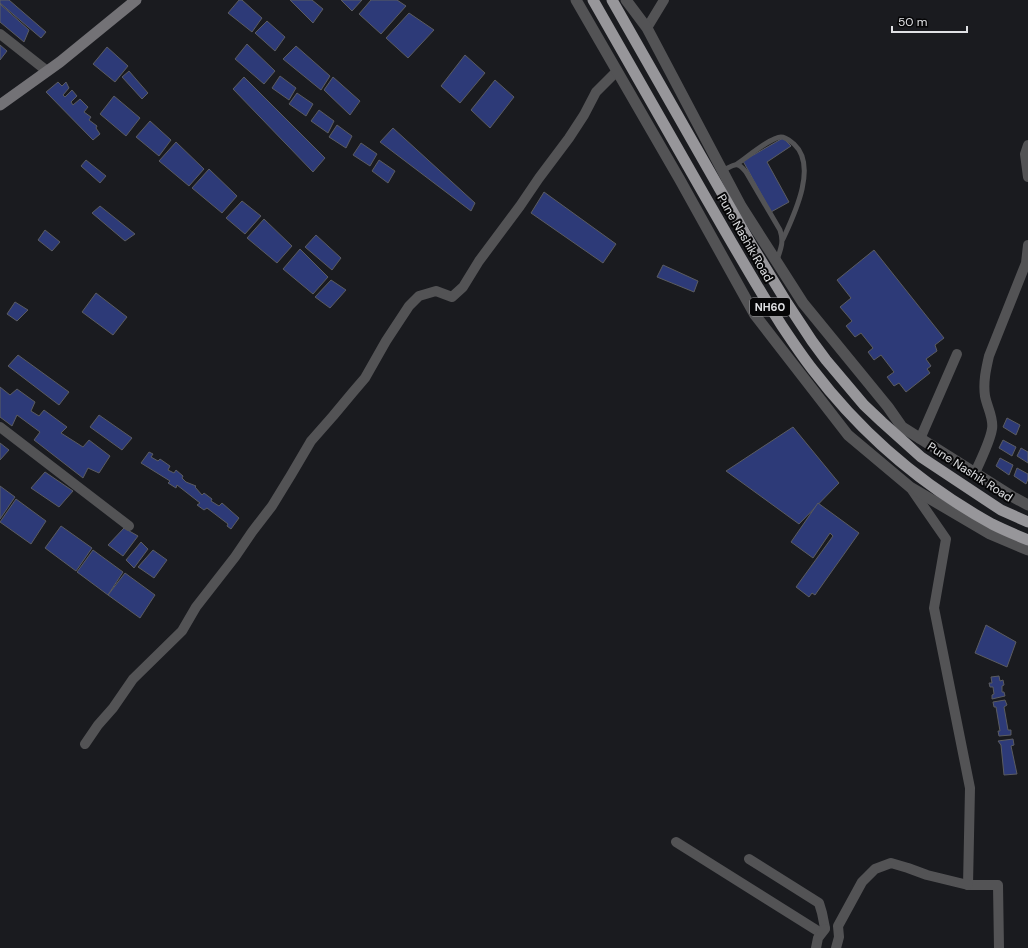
<svg xmlns="http://www.w3.org/2000/svg" width="1028" height="948" font-family="'DM Sans',sans-serif">
	<style>
		.building { fill: #2d3a78; stroke: #5b5c61 }
		.lines { fill: none; stroke-linecap: round; stroke-linejoin: round }
		.service { stroke: #535355; stroke-width: 5 }
		.minor { stroke: #535355; stroke-width: 10 }
		.tertiary { stroke: #535355; stroke-width: 11 }
		.secondary { stroke: #737276; stroke-width: 11 }
		.trunk { stroke: #97969a; stroke-width: 11 }
		.labels { text-anchor: middle; dominant-baseline: central; stroke-width: 4; stroke-linejoin: round; paint-order: stroke }
		.shield { fill: #060607; stroke: #9f9fa2; stroke-width: 1 }
		.shield-label { font-size: 11px; font-weight: bold; fill: #e0e1e4 }
		.street-label { font-size: 12px; fill: #e0e1e4; stroke: #060607 }
	</style>
	<rect width="100%" height="100%" fill="#1a1b1f"/>
	<g class="building">
		<path d="M0,0H9L46,32L41,38L0,3Z"/>
		<path d="M239,0H242L262,18L252,32L228,13Z"/>
		<path d="M290,0H312L323,9L313,23Z"/>
		<path d="M341,0H362L352,11Z"/>
		<path d="M371,0H397L406,6L381,34L359,14Z"/>
		<path d="M0,4L29,30L24,42L0,22Z"/>
		<path d="M409,13L434,30L408,58L386,38Z"/>
		<path d="M267,21L285,37L275,51L255,33Z"/>
		<path d="M247,44L275,71L264,84L235,59Z"/>
		<path d="M0,45L7,51L0,60Z"/>
		<path d="M296,46L330,76L321,90L283,59Z"/>
		<path d="M107,47L128,66L115,82L93,64Z"/>
		<path d="M465,55L485,73L460,103L441,86Z"/>
		<path d="M129,71L148,93L142,99L122,77Z"/>
		<path d="M280,76L296,88L289,100L272,88Z"/>
		<path d="M244,77L325,158L313,172L233,89Z"/>
		<path d="M333,77L360,101L350,115L324,90Z"/>
		<path d="M495,80L514,97L490,128L471,110Z"/>
		<path d="M58,82L62,86L66,82L69,88L63,95L65,97L72,90L77,96L71,102L73,105L80,99L88,107L84,112L91,117L89,120L97,126L96,128L100,134L93,140L46,92Z"/>
		<path d="M297,93L313,104L306,116L289,104Z"/>
		<path d="M114,96L140,118L126,136L100,114Z"/>
		<path d="M319,110L334,121L328,133L311,121Z"/>
		<path d="M150,121L171,140L159,156L136,137Z"/>
		<path d="M337,125L352,136L346,148L329,137Z"/>
		<path d="M393,128L475,203L471,211L380,142Z"/>
		<path d="M783,138L791,146L767,162L789,202L771,212L743,161Z"/>
		<path d="M176,142L204,169L189,186L159,161Z"/>
		<path d="M361,143L377,154L370,166L353,155Z"/>
		<path d="M86,160L106,176L100,183L81,166Z"/>
		<path d="M379,160L395,171L388,183L372,171Z"/>
		<path d="M209,169L237,196L222,213L192,188Z"/>
		<path d="M544,192L616,244L603,263L531,213Z"/>
		<path d="M242,201L261,216L245,234L226,218Z"/>
		<path d="M100,206L135,234L125,241L92,213Z"/>
		<path d="M264,219L292,246L277,263L247,238Z"/>
		<path d="M45,230L60,242L52,251L38,240Z"/>
		<path d="M316,235L341,258L332,270L305,247Z"/>
		<path d="M300,249L328,277L313,294L283,269Z"/>
		<path d="M874,250L944,338L935,345L937,351L926,359L931,366L927,369L930,373L906,392L899,383L894,386L887,377L894,372L881,355L874,360L868,352L873,348L861,333L855,337L846,326L852,321L840,307L851,298L837,280Z"/>
		<path d="M663,265L698,281L694,292L657,277Z"/>
		<path d="M331,280L346,290L330,308L315,297Z"/>
		<path d="M96,293L127,317L113,335L82,312Z"/>
		<path d="M15,302L28,310L17,321L7,314Z"/>
		<path d="M18,355L69,392L59,405L8,366Z"/>
		<path d="M0,387L10,395L17,389L35,402L31,411L39,416L44,410L67,427L61,433L83,447L89,440L110,456L99,473L88,468L83,478L34,440L40,432L17,415L12,426L0,417Z"/>
		<path d="M99,415L132,438L122,450L90,427Z"/>
		<path d="M1007,418L1020,425L1016,435L1003,427Z"/>
		<path d="M793,427L839,483L799,524L726,471Z"/>
		<path d="M1003,440L1016,447L1012,456L999,448Z"/>
		<path d="M0,443L9,450L0,460Z"/>
		<path d="M1021,448L1028,452V463L1017,456Z"/>
		<path d="M149,452L153,454L151,457L158,461L160,459L170,466L168,470L174,473L176,470L183,476L182,478L186,482L196,486L195,487L202,495L204,493L212,499L211,501L219,506L222,503L239,518L231,529L227,526L228,524L207,508L204,510L197,505L200,503L177,485L176,488L168,483L170,481L141,463Z"/>
		<path d="M1000,458L1013,465L1009,475L996,466Z"/>
		<path d="M1017,468L1028,474V479L1026,484L1014,476Z"/>
		<path d="M45,472L73,491L59,507L31,488Z"/>
		<path d="M0,486L15,497L0,519Z"/>
		<path d="M16,499L46,521L31,544L0,522Z"/>
		<path d="M818,503L859,533L815,595L812,593L809,597L796,587L833,536L830,533L813,558L791,542Z"/>
		<path d="M61,526L92,548L76,571L45,548Z"/>
		<path d="M124,528L138,536L123,556L108,545Z"/>
		<path d="M141,542L148,549L134,568L126,560Z"/>
		<path d="M93,550L123,572L108,595L77,572Z"/>
		<path d="M153,550L167,560L154,578L138,567Z"/>
		<path d="M125,573L155,595L140,618L108,595Z"/>
		<path d="M986,625L1016,642L1007,667L975,653Z"/>
		<path d="M999,676L1000,681L1003,680L1004,685L1002,686V692H1004L1005,696L992,699V695L994,694L993,687H990L989,683H992L991,677Z"/>
		<path d="M1005,700L1007,705L1004,707L1008,730H1011V735L999,736L998,731H1000L996,707H994L993,702Z"/>
		<path d="M1013,739L1014,745L1011,746L1017,774L1004,775L1001,745L998,741Z"/>
	</g>
	<g class="lines">
		<g class="service">
			<path d="M737,164C746,158 771,137 781,137C786,137 790,141 794,144C818,166 794,215 783,239"/>
			<path d="M722,171C734,165 737,160 746,172L780,230C784,242 781,248 777,260"/>
		</g>
		<g class="minor">
			<path d="M647,28L664,0"/>
			<path d="M0,34L47,71"/>
			<path d="M1028,145L1025,154L1028,177"/>
			<path d="M0,427L129,526"/>
			<path d="M920,439L957,354"/>
			<path d="M975,473C980,461 990,442 992,429C994,418 987,407 985,396C983,382 986,369 989,356L1026,263L1028,245"/>
			<path d="M910,487L946,539L934,608L970,788L968,885H998L999,948"/>
			<path d="M85,744L98,725L113,708L133,679L182,631L196,607L235,557L252,532L272,506L291,475L311,441L333,416L353,392L365,378L386,341L409,306L419,296L436,291L452,297L463,287L479,261L520,206L539,178L569,138L584,115L596,92L617,71"/>
			<path d="M676,842L821,933"/>
			<path d="M749,859L819,903L822,913L825,928"/>
			<path d="M816,948L818,938L825,929"/>
			<path d="M836,948L839,937L838,926L862,882L875,869L891,863L908,868L927,875L968,885"/>
		</g>
		<g class="tertiary">
			<path d="M576,0L680,180L755,315L848,435L910,487L990,534L1028,550"/>
			<path d="M626,0L647,28L741,206L803,303L888,407L902,427L1013,497L1028,505"/>
		</g>
		<path class="secondary" d="M0,105L60,62L136,0"/>
		<g class="trunk">
			<path d="M593,0C630,66 668,132 706,198C731,241 755,284 782,326C792,341 802,356 813,370C861,433 923,486 992,524C1004,530 1016,535 1028,540"/>
			<path d="M612,0L751,244L787,303L812,341L826,360L864,405L882,422L921,457L1001,510L1028,522"/>
		</g>
	</g>
	<g class="labels">
		<rect class="shield" x="750" y="298" width="40" height="18" rx="3"/>
		<g class="shield-label">
			<text x="770" y="307">NH60</text>
		</g>
		<g class="street-label">
			<text transform="translate(745 238) rotate(60)">Pune Nashik Road</text>
			<text transform="translate(970 472) rotate(33)">Pune Nashik Road</text>
		</g>
	</g>
	<path d="M892 26v6h75v-6" fill="none" stroke="#e0e1e4" stroke-width="2"/>
	<text x="898" y="26" font-size="12" fill="#e0e1e4" stroke="#060607" stroke-width="3" paint-order="stroke">50 m</text>
</svg>
